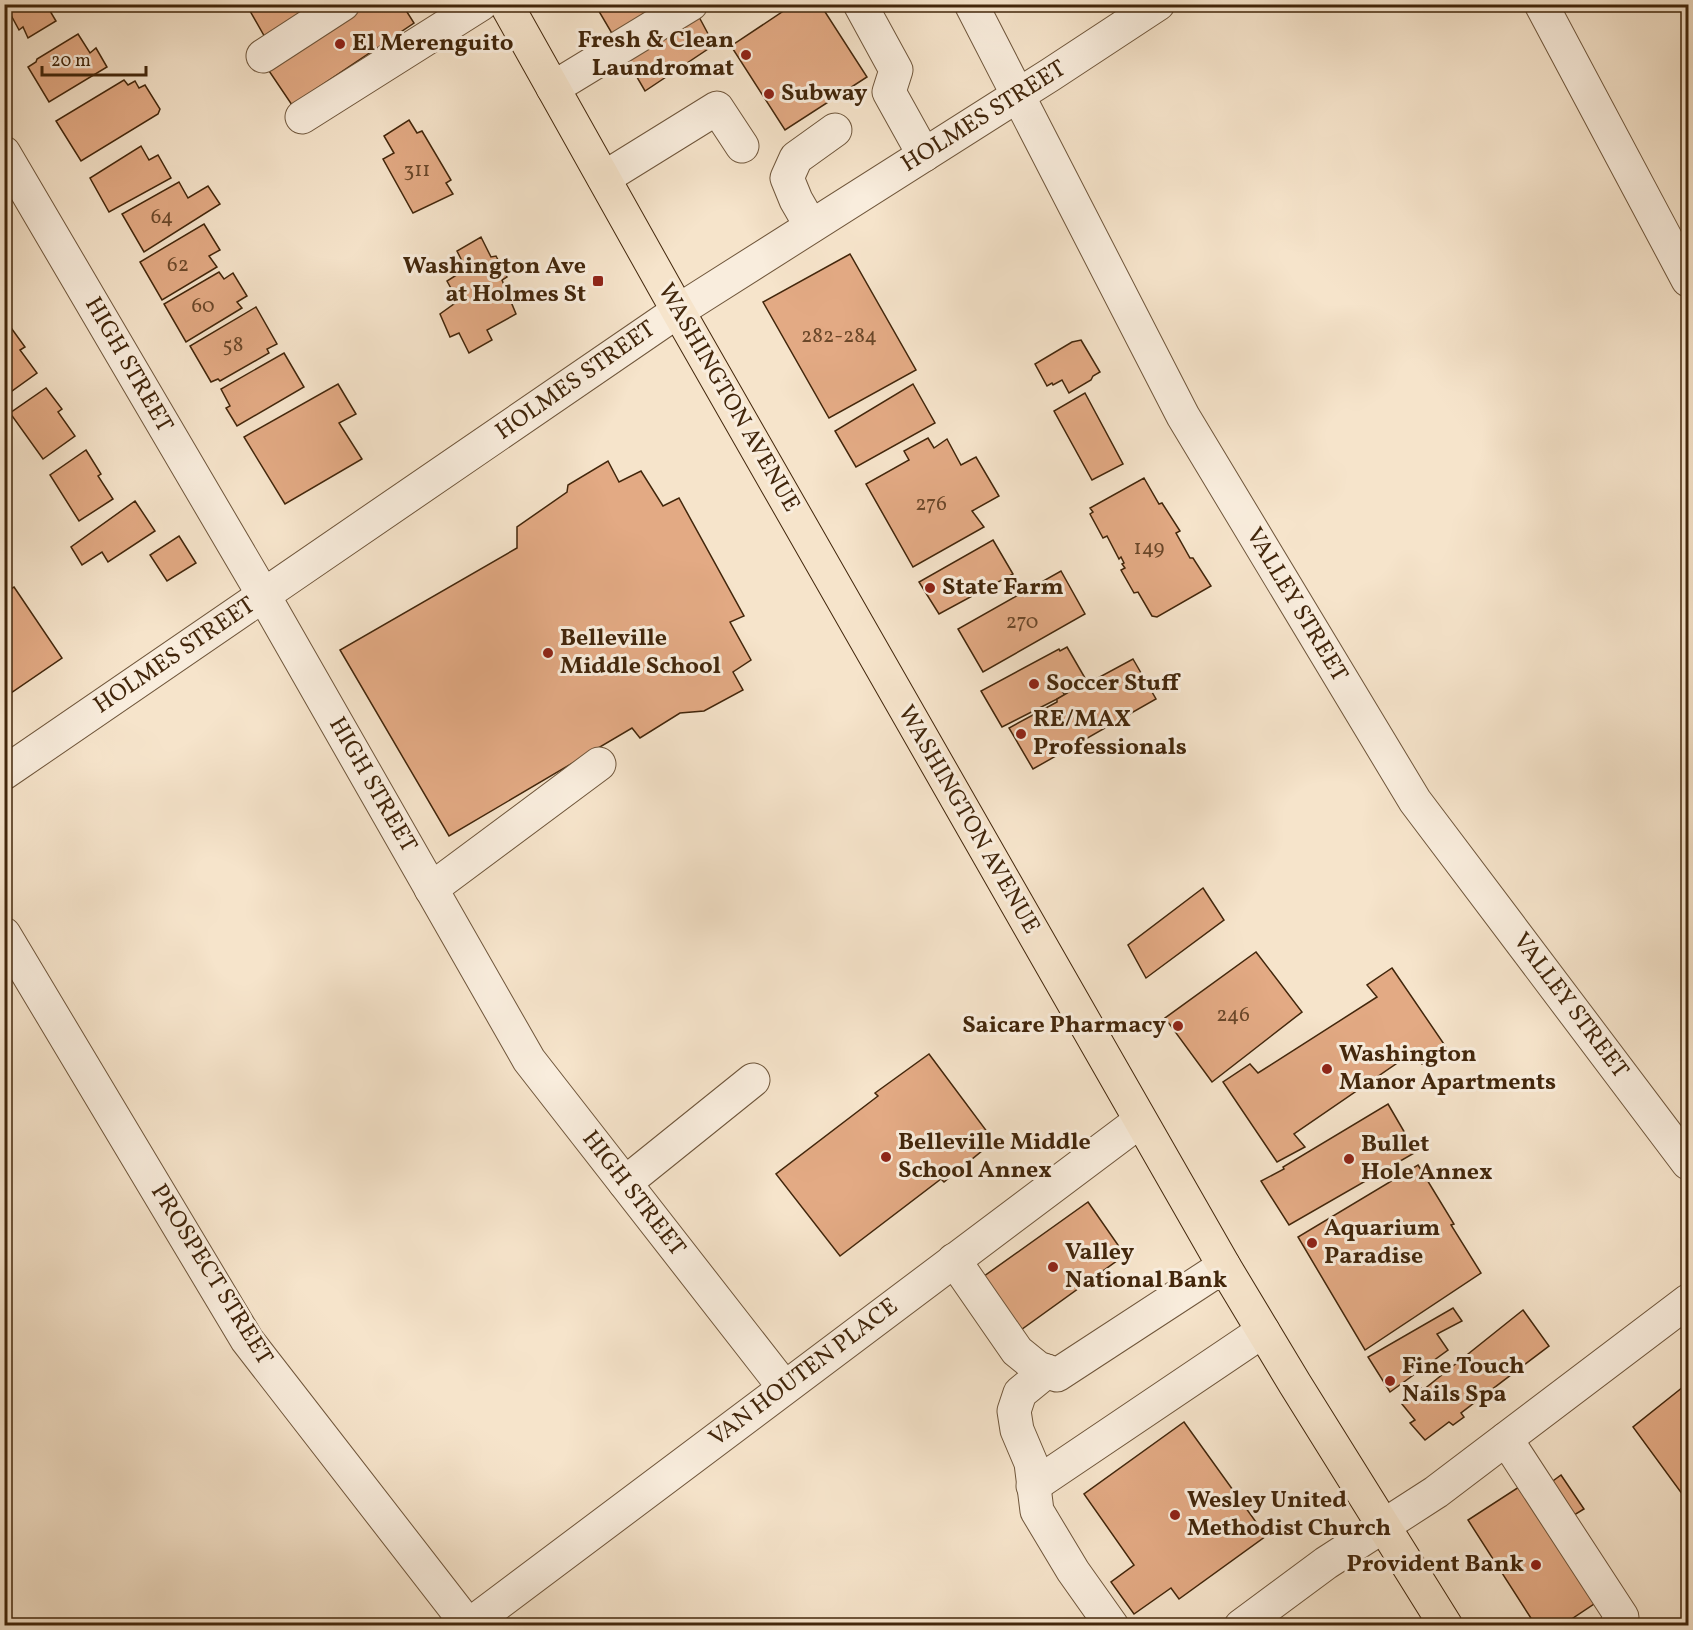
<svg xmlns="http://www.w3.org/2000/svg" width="1693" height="1630" font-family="Vollkorn,serif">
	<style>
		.building { fill: #e3aa84; stroke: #42260b; stroke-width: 1.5 }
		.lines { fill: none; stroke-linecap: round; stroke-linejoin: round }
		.minor-casing { stroke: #6f563b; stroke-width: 35 }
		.major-casing { stroke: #42260b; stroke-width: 35 }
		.minor { stroke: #f9eddd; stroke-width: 33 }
		.major { stroke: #f6e4cb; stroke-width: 33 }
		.poi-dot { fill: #8f2418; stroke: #f9eddd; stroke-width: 2 }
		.labels { text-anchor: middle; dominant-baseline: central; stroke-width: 6; stroke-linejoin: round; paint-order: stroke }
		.number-label { font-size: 21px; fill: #6a4729 }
		.poi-label { font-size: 24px; font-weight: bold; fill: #42260b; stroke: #f9eddd; text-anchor: start }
		.street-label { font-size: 24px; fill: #42260b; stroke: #f9eddd }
	</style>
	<rect width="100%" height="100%" fill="#f6e4cb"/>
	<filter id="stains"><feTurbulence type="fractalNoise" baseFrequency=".00333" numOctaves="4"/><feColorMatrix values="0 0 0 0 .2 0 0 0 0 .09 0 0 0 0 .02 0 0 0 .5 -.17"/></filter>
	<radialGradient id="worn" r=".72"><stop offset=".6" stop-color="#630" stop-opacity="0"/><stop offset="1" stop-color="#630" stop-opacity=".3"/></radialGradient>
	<g class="building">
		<path d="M5,4H53L55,8L50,11L56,21L28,38L23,27L19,30Z"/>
		<path d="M246,4H326L266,39Z"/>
		<path d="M356,4H402L414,23L292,105L265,65Z"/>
		<path d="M602,4H676L617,42L597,8Z"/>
		<path d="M794,4H820L867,77L785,130L731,46Z"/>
		<path d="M698,15L714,45L645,91L627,60Z"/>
		<path d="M78,34L90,53L96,48L107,67L49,102L28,67L36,62L37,59Z"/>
		<path d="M124,80L128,85L135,81L139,88L145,85L160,109L158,114L81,161L56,121Z"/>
		<path d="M409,120L417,133L422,131L451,180L446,183L453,194L413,213L383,159L394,153L384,136Z"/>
		<path d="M141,146L149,160L158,155L171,178L109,212L90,178Z"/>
		<path d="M179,182L188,198L208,186L220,204L144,252L122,214Z"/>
		<path d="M204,224L220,250L209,256L217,267L162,300L140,262Z"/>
		<path d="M481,237L491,257L496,256L507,277L502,280L516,314L487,330L492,340L469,353L459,333L450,337L440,314L458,301L447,281L466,269L457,251Z"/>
		<path d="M850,254L916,370L829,418L763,302Z"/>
		<path d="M219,272L224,279L233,273L247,296L237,302L242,308L186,342L164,304Z"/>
		<path d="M256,307L277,344L267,349L269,353L220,381L218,379L211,382L190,346Z"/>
		<path d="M9,325L25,347L20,350L37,373L5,396L4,328Z"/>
		<path d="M1081,340L1100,372L1093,376L1091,380L1069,393L1062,380L1053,385L1052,383L1047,386L1035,364L1072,342Z"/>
		<path d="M284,353L304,387L237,426L226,408L230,406L221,389Z"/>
		<path d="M338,384L356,414L339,423L362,459L285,504L244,437Z"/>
		<path d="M913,384L935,423L856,467L835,431Z"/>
		<path d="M46,388L62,409L58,412L75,436L43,459L10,413Z"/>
		<path d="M1085,393L1123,464L1092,480L1054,411Z"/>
		<path d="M928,438L934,448L947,439L961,465L976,457L999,496L972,511L984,527L913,567L866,484L909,460L904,451Z"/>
		<path d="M86,450L101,474L98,476L113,499L79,521L50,475Z"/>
		<path d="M608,461L619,482L641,471L663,506L679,498L744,616L730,622L751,660L733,672L743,690L704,711L680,713L640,738L632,728L449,836L340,650L517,548V527L567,492L568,485Z"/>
		<path d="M1144,478L1159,504L1162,503L1180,531L1176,533L1190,558H1193L1211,586L1157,617L1152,616L1138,592L1134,593L1121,570L1125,568L1122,564L1124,563L1121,557L1119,559L1107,536L1103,538L1090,514L1093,512L1090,508Z"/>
		<path d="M135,501L155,531L108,562L102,552L82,565L71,547Z"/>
		<path d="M179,536L196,563L167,581L150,555Z"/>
		<path d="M993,540L1013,574L939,614L919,582Z"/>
		<path d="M1061,571L1085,614L983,672L958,629Z"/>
		<path d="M14,587L62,658L5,697L4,594Z"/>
		<path d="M1067,647L1085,678L1061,690L1065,695L1002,727L981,691L1059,649L1060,651Z"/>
		<path d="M1133,659L1156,699L1033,769L1009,728L1057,702V699L1084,683L1085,685Z"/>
		<path d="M1203,888L1224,920L1146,978L1128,945Z"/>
		<path d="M1256,952L1302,1012L1212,1082L1165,1018Z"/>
		<path d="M1392,968L1448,1050L1422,1064L1412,1053L1294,1134L1305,1147L1277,1162L1223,1082L1250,1064L1258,1073L1377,997L1367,985Z"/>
		<path d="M929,1054L994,1141L944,1182L941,1179L840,1256L776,1174L878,1096L875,1093Z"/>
		<path d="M1388,1104L1416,1152L1289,1225L1261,1181L1284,1169L1283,1167Z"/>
		<path d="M1418,1165L1454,1224L1451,1225L1481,1273L1365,1350L1298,1237Z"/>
		<path d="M1088,1202L1125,1255L1018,1332L980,1279Z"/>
		<path d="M1453,1308L1462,1321L1437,1334L1448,1350L1390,1392L1368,1357Z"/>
		<path d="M1523,1310L1549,1346L1461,1413L1464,1417L1453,1425L1449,1422L1425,1440L1410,1423L1415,1420L1402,1404L1421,1388L1423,1390Z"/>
		<path d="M1688,1383V1502L1633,1427Z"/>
		<path d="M1184,1422L1266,1536L1179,1599L1171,1588L1134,1614L1111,1582L1134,1565L1084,1494Z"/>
		<path d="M1561,1475L1584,1509L1551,1529L1597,1602L1561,1626H1536L1468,1520L1522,1485L1531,1497Z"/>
		<path d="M1344,1619L1349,1626H1335Z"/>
	</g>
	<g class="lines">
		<g class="minor-casing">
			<g id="minor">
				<path d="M860,4L896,70L889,92L924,155"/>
				<path d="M971,4L1183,416L1415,801L1688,1163"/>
				<path d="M1541,4L1688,280"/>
				<path d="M263,56L343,4"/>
				<path d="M553,88L691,4"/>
				<path d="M302,117L481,4"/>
				<path d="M4,153L264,596L529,1060L784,1387"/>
				<path d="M604,178L717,108L742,146"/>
				<path d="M811,226L796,200L787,178L796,158L835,130"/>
				<path d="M4,773L678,311L1050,75L1158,4"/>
				<path d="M431,889L599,764"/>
				<path d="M4,934L247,1340L468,1625"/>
				<path d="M625,1183L753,1080"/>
				<path d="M954,1260L1017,1351L1038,1368L1057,1375L1224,1266"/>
				<path d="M1047,1371L1020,1393L1014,1411L1017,1430L1031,1463L1037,1511L1073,1571L1112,1626"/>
				<path d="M1506,1439L1622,1617L1616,1626"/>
				<path d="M1033,1486L1263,1331"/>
				<path d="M468,1626L1140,1121"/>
				<path d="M1241,1626L1326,1563L1436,1492L1688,1301"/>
			</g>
		</g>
		<g class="major-casing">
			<path id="major" d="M506,4L678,311L1224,1266L1295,1384L1446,1626"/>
		</g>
		<use href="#minor" class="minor"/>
		<use href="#major" class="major"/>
	</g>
	<g class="poi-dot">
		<circle cx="340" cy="44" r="6"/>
		<circle cx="746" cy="55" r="6"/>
		<circle cx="769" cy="94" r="6"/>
		<rect x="592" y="275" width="12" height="12" rx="3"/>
		<circle cx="930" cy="588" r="6"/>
		<circle cx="548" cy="653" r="6"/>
		<circle cx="1034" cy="684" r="6"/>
		<circle cx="1021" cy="734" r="6"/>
		<circle cx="1178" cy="1026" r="6"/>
		<circle cx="1327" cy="1069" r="6"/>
		<circle cx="886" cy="1157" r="6"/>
		<circle cx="1349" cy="1159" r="6"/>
		<circle cx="1312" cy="1243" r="6"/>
		<circle cx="1053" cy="1267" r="6"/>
		<circle cx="1390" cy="1381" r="6"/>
		<circle cx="1175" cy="1515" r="6"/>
		<circle cx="1536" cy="1565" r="6"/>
	</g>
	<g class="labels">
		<g class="number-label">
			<text x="417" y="170">311</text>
			<text x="162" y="217">64</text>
			<text x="178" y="265">62</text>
			<text x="203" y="306">60</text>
			<text x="839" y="336">282-284</text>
			<text x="233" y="345">58</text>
			<text x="931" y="504">276</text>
			<text x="1149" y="548">149</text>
			<text x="1022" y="622">270</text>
			<text x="1233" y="1015">246</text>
		</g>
		<g class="poi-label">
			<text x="734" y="41" text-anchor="end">Fresh &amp; Clean<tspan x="734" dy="28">Laundromat</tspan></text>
			<text x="352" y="44">El Merenguito</text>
			<text x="781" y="94">Subway</text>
			<text x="586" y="267" text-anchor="end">Washington Ave<tspan x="586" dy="28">at Holmes St</tspan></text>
			<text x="942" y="588">State Farm</text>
			<text x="560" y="639">Belleville<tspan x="560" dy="28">Middle School</tspan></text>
			<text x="1046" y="684">Soccer Stuff</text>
			<text x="1033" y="720">RE/MAX<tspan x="1033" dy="28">Professionals</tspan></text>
			<text x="1166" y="1026" text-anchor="end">Saicare Pharmacy</text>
			<text x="1339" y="1055">Washington<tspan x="1339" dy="28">Manor Apartments</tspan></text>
			<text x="898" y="1143">Belleville Middle<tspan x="898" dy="28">School Annex</tspan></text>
			<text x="1361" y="1145">Bullet<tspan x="1361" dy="28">Hole Annex</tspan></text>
			<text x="1324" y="1229">Aquarium<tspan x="1324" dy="28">Paradise</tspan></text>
			<text x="1065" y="1253">Valley<tspan x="1065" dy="28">National Bank</tspan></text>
			<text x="1402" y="1367">Fine Touch<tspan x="1402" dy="28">Nails Spa</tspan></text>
			<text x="1187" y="1501">Wesley United<tspan x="1187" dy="28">Methodist Church</tspan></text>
			<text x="1524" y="1565" text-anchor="end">Provident Bank</text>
		</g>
		<g class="street-label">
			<text transform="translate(984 117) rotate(-32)">HOLMES STREET</text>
			<text transform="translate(128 365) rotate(60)">HIGH STREET</text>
			<text transform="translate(576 381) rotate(-35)">HOLMES STREET</text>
			<text transform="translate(728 398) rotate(60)">WASHINGTON AVENUE</text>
			<text transform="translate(1296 605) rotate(59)">VALLEY STREET</text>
			<text transform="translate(175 656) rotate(-34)">HOLMES STREET</text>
			<text transform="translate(372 785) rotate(60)">HIGH STREET</text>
			<text transform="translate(968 820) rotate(60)">WASHINGTON AVENUE</text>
			<text transform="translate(1570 1006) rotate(53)">VALLEY STREET</text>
			<text transform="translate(633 1194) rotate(52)">HIGH STREET</text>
			<text transform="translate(211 1275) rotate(58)">PROSPECT STREET</text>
			<text transform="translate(804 1373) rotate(-37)">VAN HOUTEN PLACE</text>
		</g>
	</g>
	<rect width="1693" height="1630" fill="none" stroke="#f6e4cb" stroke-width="24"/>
	<rect x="6" y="6" width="1681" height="1618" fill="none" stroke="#42260b" stroke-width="3"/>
	<rect x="12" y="12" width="1669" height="1606" fill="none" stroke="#42260b" stroke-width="1.5"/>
	<path d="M42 66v9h104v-9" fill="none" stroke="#42260b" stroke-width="3"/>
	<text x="51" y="66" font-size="18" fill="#42260b" stroke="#f9eddd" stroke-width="4.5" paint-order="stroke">20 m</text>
	<rect width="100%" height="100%" filter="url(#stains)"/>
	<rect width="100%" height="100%" fill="url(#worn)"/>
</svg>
